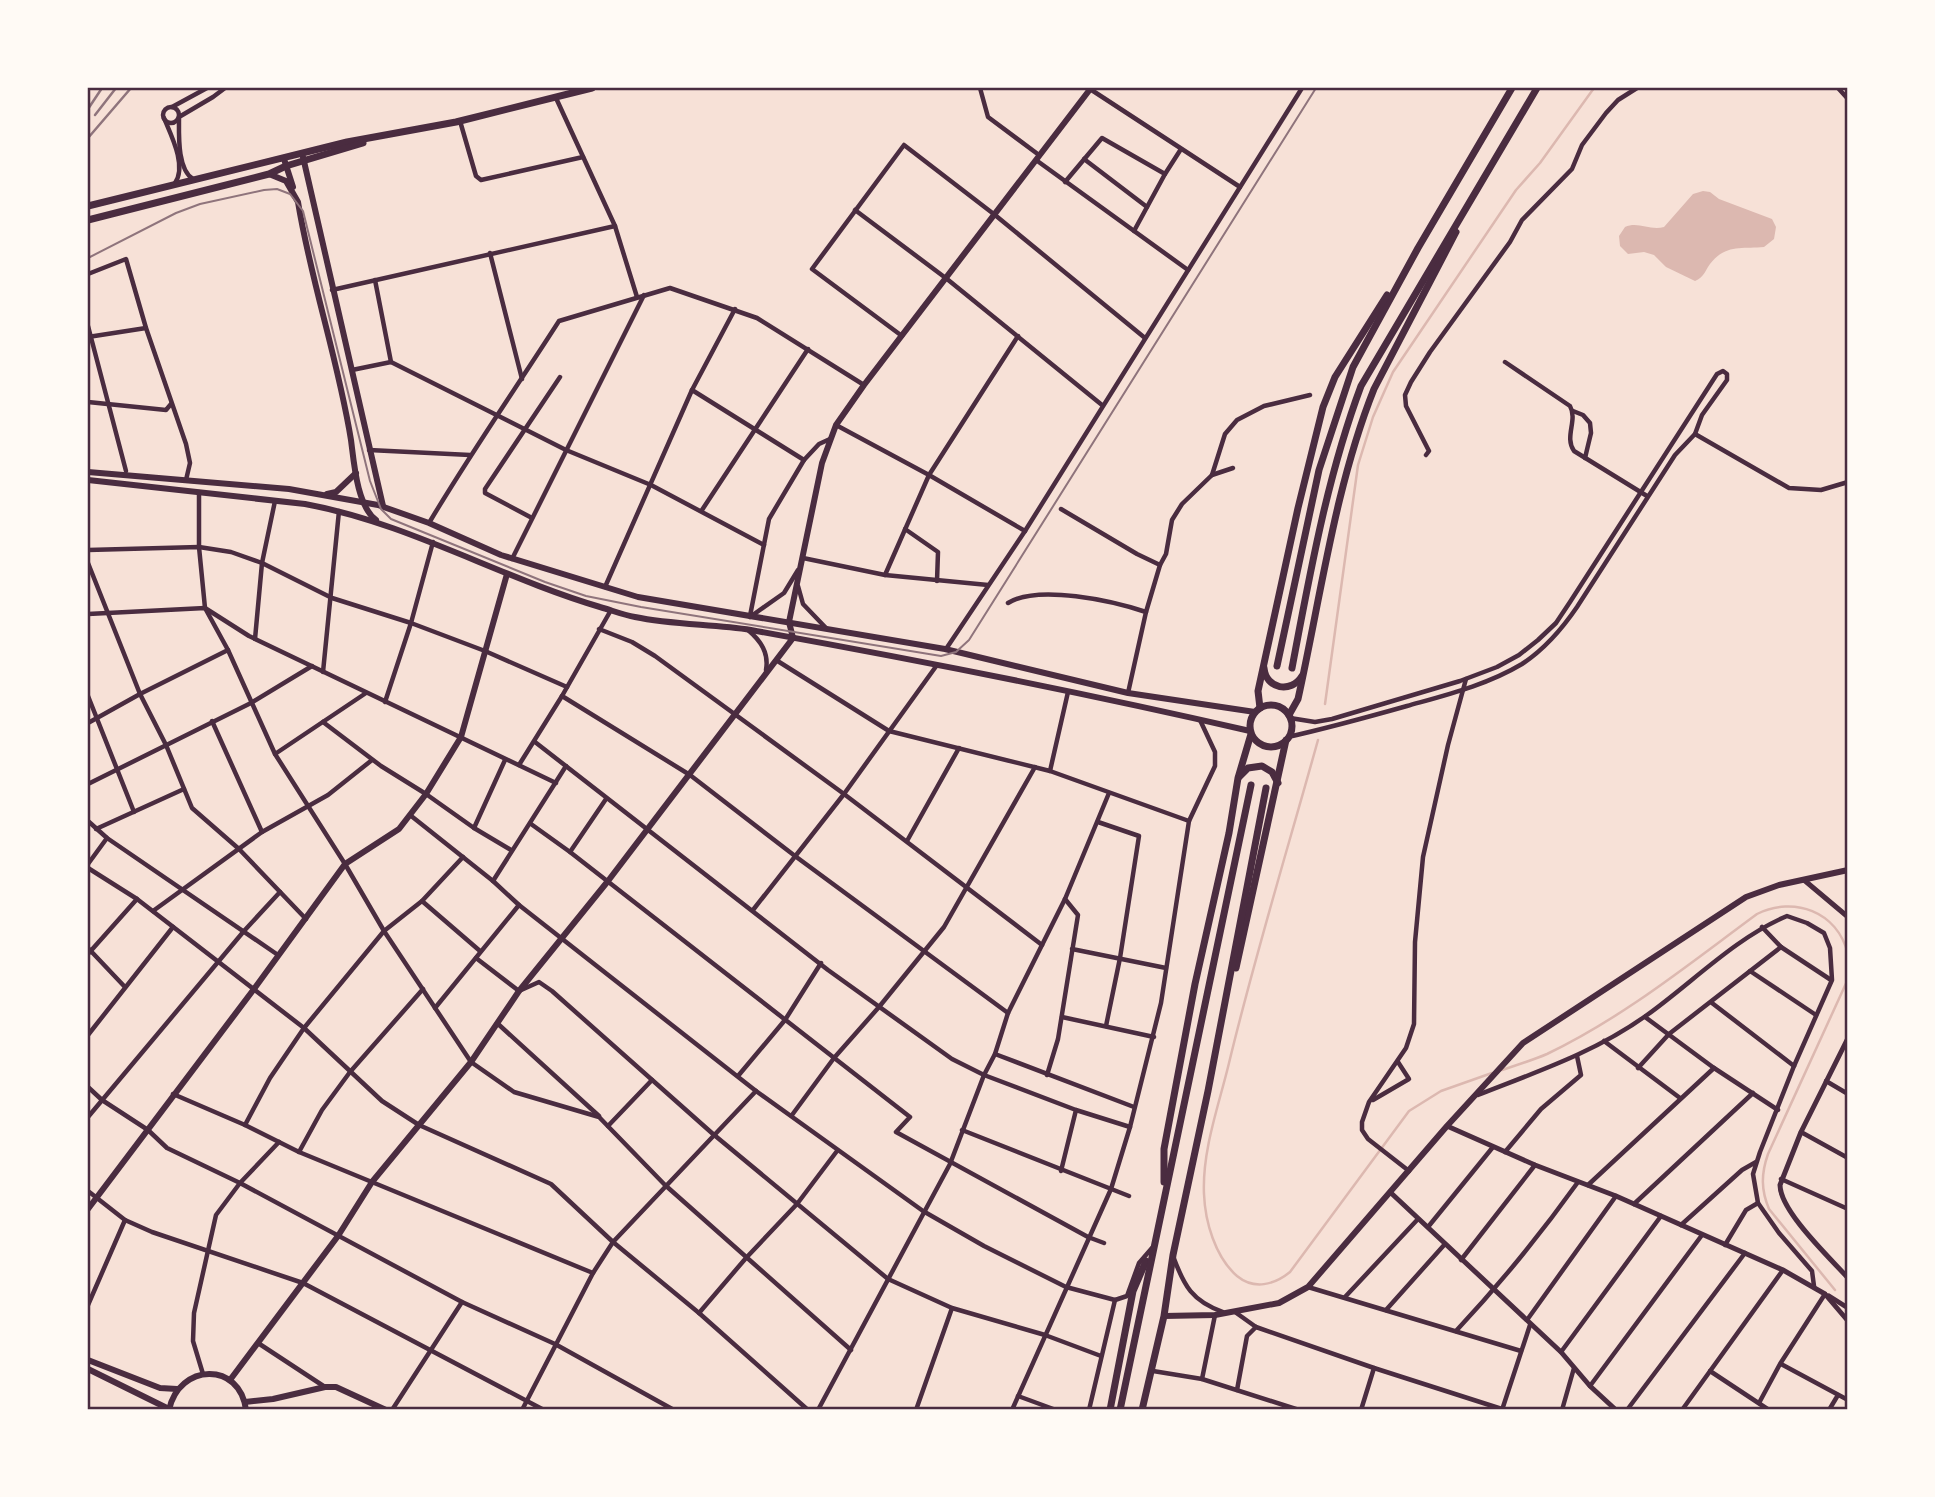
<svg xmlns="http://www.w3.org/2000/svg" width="1935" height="1497" font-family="'Exo 2',sans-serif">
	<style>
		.water { fill: #dcb8b0 }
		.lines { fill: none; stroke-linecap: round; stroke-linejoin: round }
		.stream { stroke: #dcb8b0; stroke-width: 2.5 }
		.minor { stroke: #4a2c40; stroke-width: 4.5 }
		.tertiary { stroke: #4a2c40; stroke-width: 5 }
		.secondary { stroke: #4a2c40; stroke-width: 6 }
		.primary { stroke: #4a2c40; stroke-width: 7 }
		.trunk { stroke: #4a2c40; stroke-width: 7 }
		.tram { stroke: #8f747c; stroke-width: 2 }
		.rail { stroke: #8f747c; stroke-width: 2.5 }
		.neatline { fill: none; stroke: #4a2c40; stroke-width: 2.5 }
	</style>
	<rect width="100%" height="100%" fill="#f7e1d7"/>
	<path class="water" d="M1703,191L1710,192L1719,199L1772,219L1776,227L1774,239L1764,247C1742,249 1725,244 1710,264C1705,271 1704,277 1695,281L1666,267L1654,255L1644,252L1628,254L1620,246L1619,236L1625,227C1638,221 1650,231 1664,227L1693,194Z"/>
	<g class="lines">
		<g class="stream">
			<path d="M1325,704L1358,465L1373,417L1393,372L1516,190L1540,163L1594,88"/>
			<path d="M1318,740C1288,848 1255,955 1229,1063C1219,1105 1202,1150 1204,1194C1205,1221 1215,1257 1237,1276C1254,1290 1274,1285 1290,1272L1409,1111L1441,1091L1492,1073"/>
			<path d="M1502,1070C1517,1065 1533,1060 1547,1054C1624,1017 1689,964 1757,914C1794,896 1837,911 1848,954"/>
			<path d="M1835,1290L1769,1209C1761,1190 1761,1174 1768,1154L1848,979"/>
		</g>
		<g class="minor">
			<path d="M980,88L988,117L1039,155"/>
			<path d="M1838,88L1848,99"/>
			<path d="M1090,89L1240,187"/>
			<path d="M556,98L615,226L637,297"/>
			<path d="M172,107L207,88"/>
			<circle cx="171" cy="115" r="8"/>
			<path d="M164,118C171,135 187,166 175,183"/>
			<path d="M460,121L476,176L481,180L583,157"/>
			<path d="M1084,159L1147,207"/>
			<path d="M1036,160L1188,270"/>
			<path d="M193,179C177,169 179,134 179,117L213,97L225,88"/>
			<path d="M1065,182L1102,138L1165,174L1181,149"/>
			<path d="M855,210L947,279L1102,405"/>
			<path d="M1134,231L1165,174"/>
			<path d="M490,253L522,379"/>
			<path d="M88,274L126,259L146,328L186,444L190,463L186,480"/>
			<path d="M375,280L391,362"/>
			<path d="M332,290L615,226"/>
			<path d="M88,326L126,471"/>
			<path d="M902,336L812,269L904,145L995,215L1145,338"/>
			<path d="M88,337L146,328"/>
			<path d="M1505,362L1570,406C1578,420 1564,437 1574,451L1647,496"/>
			<path d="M352,370L391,362L566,450L651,485L764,545"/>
			<path d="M692,390L804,460"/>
			<path d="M88,402L166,410L171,404"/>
			<path d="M1573,411L1583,415L1590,423L1591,433L1585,458"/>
			<path d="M836,425L929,475L1025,531"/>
			<path d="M1695,434L1789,488L1821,490L1848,482"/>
			<path d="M369,450L470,455"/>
			<path d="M1426,455L1429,451L1406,406L1405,395L1411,382L1430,352L1510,242L1522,220L1572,169L1582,145L1606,113L1618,100L1637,88"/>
			<path d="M1212,475L1233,468"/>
			<path d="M199,492V547L205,608L228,650L275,754L345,864L384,931L471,1062L514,1092L599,1117L665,1185L851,1350"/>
			<path d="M1061,509L1137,554L1160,565"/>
			<path d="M702,510L808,349"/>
			<path d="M532,518L485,493V489L560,377"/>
			<path d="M429,523C470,454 516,388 559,321L670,288L757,318L864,385"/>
			<path d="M905,529L938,552L937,581"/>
			<path d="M88,550L199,547L231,552L262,563L332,598L411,623L485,651L567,687"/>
			<path d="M803,558L885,575L988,585"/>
			<path d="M512,559L644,295"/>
			<path d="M88,563L140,694L166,745L192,808L239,849L306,919"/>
			<path d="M885,575L929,475L1018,336"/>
			<path d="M798,586L803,604L826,628"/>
			<path d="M605,587L692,390L735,309"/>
			<path d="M1008,603C1038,584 1113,601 1146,612L1128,693"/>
			<path d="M1146,612L1160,565L1166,554L1172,520L1182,504L1212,475L1225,434L1237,420L1264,406L1310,395"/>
			<path d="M88,614L205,608L249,636L556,783"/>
			<path d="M750,616L769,519L804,460L819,444L830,439"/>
			<path d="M750,617L784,593L798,570"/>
			<path d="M599,629L632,642L655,656L844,794L1042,945"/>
			<path d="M748,630C761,641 769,653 766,670"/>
			<path d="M255,639L262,563L275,501"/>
			<path d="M946,649L1025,531L1302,88"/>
			<path d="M776,660L889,731L1050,771L1189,821"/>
			<path d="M323,672L339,511"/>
			<path d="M88,696L134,812"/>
			<path d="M562,696L690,775L795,856L1008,1013"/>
			<path d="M385,702L411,623L433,542"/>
			<path d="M212,721L262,832"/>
			<path d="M323,722L381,766L426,794L474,828L511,850"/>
			<path d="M88,723L140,694L228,650"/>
			<path d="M1288,737C1328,728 1368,717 1407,706C1446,695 1487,685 1522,664C1545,649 1562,629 1577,607L1675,455L1695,434L1702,415L1727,380V374L1723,371L1717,374L1570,602L1556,623L1538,640L1519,655L1497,667L1460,681L1332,719L1315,722L1290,718"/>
			<path d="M535,742L828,970L952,1059L984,1075L1076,1110L1130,1127"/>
			<path d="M275,754L366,693"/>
			<path d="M519,765L562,696L611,610"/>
			<path d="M1050,771L1068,692"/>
			<path d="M88,784L251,703L312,666"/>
			<path d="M410,815L493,881L519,905L756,1091L923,1211L984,1246L1066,1287L1115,1300L1127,1296L1139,1263L1152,1248"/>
			<path d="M88,821L107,838L278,955"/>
			<path d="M1098,822L1139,836L1120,958L1106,1026"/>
			<path d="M531,824L570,852L910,1117L896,1132L1088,1237L1104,1243"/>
			<path d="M474,828L505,760"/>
			<path d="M96,829L184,789"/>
			<path d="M907,841L959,748"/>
			<path d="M570,852L606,799"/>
			<path d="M88,864L107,838"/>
			<path d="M88,868L137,899L304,1028L382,1101L419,1125L551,1184L613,1242L699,1313L808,1410"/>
			<path d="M493,881L566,766"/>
			<path d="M422,901L463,857"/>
			<path d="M753,910L844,794L937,665"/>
			<path d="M153,911L262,832L328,795L372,760"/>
			<path d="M1762,927L1781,947L1831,980"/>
			<path d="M88,948L124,986"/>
			<path d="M1072,949L1166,968"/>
			<path d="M88,954L137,899"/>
			<path d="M476,958L519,991L539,982L552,991L713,1134L888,1279L952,1308L1045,1335L1101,1356"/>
			<path d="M1750,971L1816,1015"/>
			<path d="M1712,1003L1794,1066"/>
			<path d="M435,1008L519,905"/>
			<path d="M1062,1017L1154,1037"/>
			<path d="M1645,1017L1714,1068L1778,1110"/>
			<path d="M497,1023L599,1116"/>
			<path d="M88,1035L173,927"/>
			<path d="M1604,1041L1680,1098"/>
			<path d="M995,1054L1134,1107"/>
			<path d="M1638,1068L1669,1034L1781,947"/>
			<path d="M1047,1075L1058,1039L1078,915L1065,899"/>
			<path d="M738,1076L785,1020L821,963"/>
			<path d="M1826,1081L1848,1094"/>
			<path d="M88,1087L102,1100L148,1130L167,1148L240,1183L462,1302L555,1344L674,1410"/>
			<path d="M173,1094L245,1125L299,1152L593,1273"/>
			<path d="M1478,1095C1536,1072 1596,1052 1647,1015C1693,982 1735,938 1787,916L1807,923L1824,933L1830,948L1832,980L1794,1066L1760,1152L1753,1174L1758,1203L1779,1233L1812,1271L1814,1286"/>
			<path d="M1373,1100L1409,1079L1398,1062"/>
			<path d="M792,1115L834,1058L879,1007L944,927L1035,767"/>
			<path d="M88,1117L244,931L280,892"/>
			<path d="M245,1125L270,1078L304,1028L384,931L422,901L480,951"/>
			<path d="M608,1126L652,1080"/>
			<path d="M962,1130L1129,1196"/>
			<path d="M1801,1132L1848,1158"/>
			<path d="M299,1152L322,1110L350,1072L423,989"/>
			<path d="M1505,1152L1541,1109L1581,1075L1577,1056"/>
			<path d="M1061,1171L1076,1110"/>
			<path d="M1409,1171L1368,1139L1362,1130V1122L1369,1102L1406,1048L1414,1024L1415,942L1423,857L1448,745L1466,679"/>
			<path d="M1781,1179L1848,1209"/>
			<path d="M1588,1185L1714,1068"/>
			<path d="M88,1191L125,1220L152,1232L303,1283L544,1410"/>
			<path d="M1634,1204L1753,1093"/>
			<path d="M1681,1225L1742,1170L1756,1162"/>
			<path d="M1428,1227L1493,1147"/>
			<path d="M1725,1245L1746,1210L1758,1203"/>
			<path d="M1173,1256C1184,1286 1192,1301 1223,1312"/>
			<path d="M1461,1260L1535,1165"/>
			<path d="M1308,1287L1521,1351"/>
			<path d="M1345,1297L1418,1219"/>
			<path d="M88,1305L125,1220"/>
			<path d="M1386,1310L1445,1244"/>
			<path d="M1235,1312L1256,1327L1374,1368L1505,1410"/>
			<path d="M699,1313L746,1258L797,1204L837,1151"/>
			<path d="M1527,1320L1616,1196"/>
			<path d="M1456,1331C1500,1284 1540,1235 1578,1182"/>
			<path d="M258,1343L325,1387"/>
			<path d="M1561,1352L1661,1216"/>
			<path d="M1781,1364L1848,1400"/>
			<path d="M1153,1371L1202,1379L1299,1410"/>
			<path d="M1710,1371L1769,1410"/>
			<path d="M203,1374L193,1341L194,1313L216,1215L240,1183L279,1142"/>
			<path d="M1202,1379L1215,1315"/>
			<path d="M1590,1386L1702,1235"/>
			<path d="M1237,1390L1247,1336L1256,1327"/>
			<path d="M1018,1396L1056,1410"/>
			<path d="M1759,1403L1780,1364L1825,1294"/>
			<path d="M392,1410L462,1302"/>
			<path d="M522,1410L593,1273L613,1242L756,1091"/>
			<path d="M818,1410L950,1164L984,1075L995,1054L1008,1013L1065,899L1109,793"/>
			<path d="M916,1410L952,1308"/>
			<path d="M1012,1410L1111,1189L1130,1127L1161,1003L1189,821L1215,766V752L1200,720"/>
			<path d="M1089,1410L1115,1300"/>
			<path d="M1361,1410L1374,1368"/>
			<path d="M1502,1410L1530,1325"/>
			<path d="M1562,1410L1574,1368"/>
			<path d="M1627,1410L1745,1253"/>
			<path d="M1682,1410L1783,1270"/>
			<path d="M1829,1410L1838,1395"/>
		</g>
		<g class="tertiary">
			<path d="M1804,880L1848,917"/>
			<path d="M1848,1038L1801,1132L1780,1185C1780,1211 1830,1258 1848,1278"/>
			<path d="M1447,1126L1535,1165L1616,1196L1783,1270L1825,1294L1848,1321"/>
			<path d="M1390,1192L1561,1352L1590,1386L1616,1410"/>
			<path d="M1829,1296L1848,1308"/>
		</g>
		<g class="secondary">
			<path d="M303,157L383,506"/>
			<path d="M284,159L293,187"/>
			<path d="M269,174L286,181L298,202C311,282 338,359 351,440C354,463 357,506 376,520"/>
			<path d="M88,472L289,489L378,505L429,523L501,555L638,597L945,649L1128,693L1255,712"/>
			<path d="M88,480L305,504C408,523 499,577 600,607C611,610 623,615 635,617C673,625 713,624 751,630C918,660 1085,693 1250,731"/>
			<path d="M327,494L336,492L356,473"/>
			<path d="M793,638L789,622L822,463L836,425L864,385L1091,88"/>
			<path d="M88,1209L254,989L345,864L399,829L426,794L461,737L507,574"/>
			<path d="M1164,1316L1215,1315L1279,1303L1308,1287L1447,1126L1523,1043L1746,897L1779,885L1848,870"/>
			<path d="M88,1360L160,1388L177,1389"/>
			<path d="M88,1369L169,1409"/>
			<path d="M230,1380L338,1236L372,1182L471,1062L519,991L608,881L793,638"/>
			<path d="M245,1402L273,1399L325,1387H336L386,1410"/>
			<path d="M169,1410C179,1363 240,1361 246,1410"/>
		</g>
		<g class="primary">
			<path d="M88,206L347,142L456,122L592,88"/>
			<path d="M88,220L269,174L286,166L363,143"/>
		</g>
		<g class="trunk">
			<path d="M1277,666L1319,470L1353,367L1418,248L1512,88"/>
			<path d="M1264,668C1266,689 1291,694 1302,676"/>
			<path d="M1292,668C1310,573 1327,477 1361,386L1537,88"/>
			<circle cx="1271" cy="726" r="21"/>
			<path d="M1260,708L1258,691L1298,508L1323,407L1335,377L1387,295"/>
			<path d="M1289,715L1298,699C1321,595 1335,487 1374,389L1456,232"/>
			<path d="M1239,777L1248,768L1262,766L1272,772L1278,783"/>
			<path d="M1236,968L1286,740"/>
			<path d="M1164,1182V1149L1195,984L1229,833L1238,778L1251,734"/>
			<path d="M1110,1410L1133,1291L1146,1261"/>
			<path d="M1120,1410L1251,785"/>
			<path d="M1142,1410L1164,1316L1173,1255L1208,1091L1266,788"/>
		</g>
		<path class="tram" d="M88,258L176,213L200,204L264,190L277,189L290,194L303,211L370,481L381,509L391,519L545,582L586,596L641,607L941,656L956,652L969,640L1316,88"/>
		<g class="rail">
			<path d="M88,109L102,88"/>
			<path d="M95,115L116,88"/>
			<path d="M88,138L131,88"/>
		</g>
	</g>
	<rect width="1935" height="1497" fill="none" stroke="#fffaf5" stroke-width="178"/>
	<rect x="89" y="89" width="1757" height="1319" class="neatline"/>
</svg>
